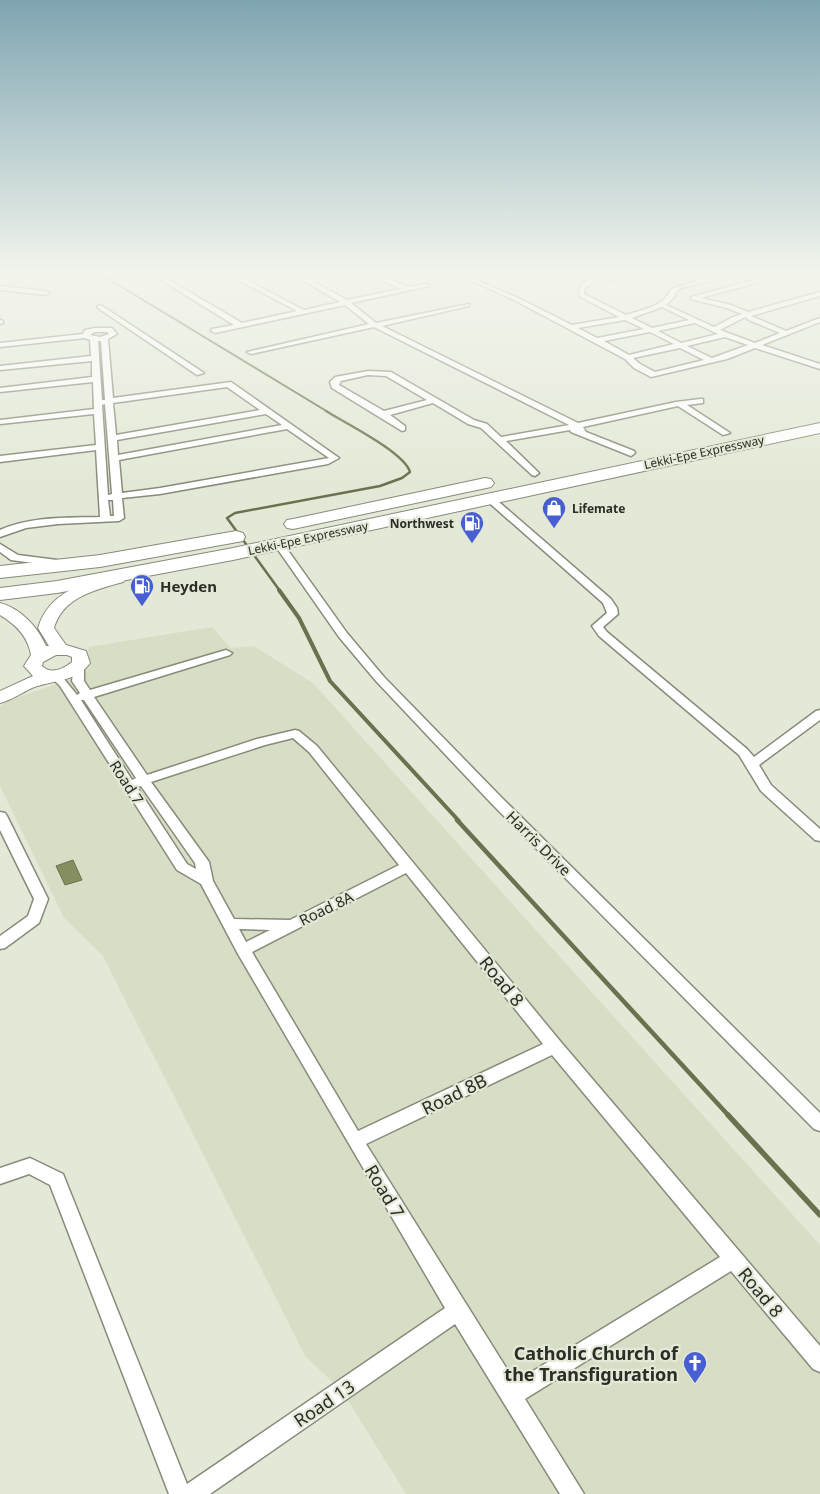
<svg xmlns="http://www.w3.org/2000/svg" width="820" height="1494" font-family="'Noto Sans',sans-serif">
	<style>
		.built { fill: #d7dec5 }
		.water { fill: #838f60; stroke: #69724f }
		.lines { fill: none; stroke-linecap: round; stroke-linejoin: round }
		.stream-far4 { stroke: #69724f; stroke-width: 2 }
		.stream-far3 { stroke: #69724f; stroke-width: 2.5 }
		.stream-far2 { stroke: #69724f; stroke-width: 4 }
		.stream-far1 { stroke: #69724f; stroke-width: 4.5 }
		.stream { stroke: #69724f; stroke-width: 5.5 }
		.street-casing { stroke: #868b7a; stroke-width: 3 }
		.secondary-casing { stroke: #868b7a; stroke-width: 2 }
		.highway-casing { stroke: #868b7a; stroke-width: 2 }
		.street { fill: #fff; fill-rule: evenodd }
		.secondary { fill: #fff; fill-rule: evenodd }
		.highway { fill: #fff; fill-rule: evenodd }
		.labels { text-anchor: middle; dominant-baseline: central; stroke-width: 4.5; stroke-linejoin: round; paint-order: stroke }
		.far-street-label { font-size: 12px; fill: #2b2d26; stroke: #e4e9d7 }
		.far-poi-label { font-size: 12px; font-weight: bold; fill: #2b2d26; stroke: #e4e9d7; text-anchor: start }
		.poi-label { font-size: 15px; font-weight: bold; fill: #2b2d26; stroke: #e4e9d7; text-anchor: start }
		.street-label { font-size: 15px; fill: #2b2d26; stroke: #e4e9d7 }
		.near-street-label { font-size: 18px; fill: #2b2d26; stroke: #e4e9d7 }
		.near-poi-label { font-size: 18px; font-weight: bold; fill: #2b2d26; stroke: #e4e9d7; text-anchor: end }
	</style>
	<rect width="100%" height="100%" fill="#e4e9d7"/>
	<path class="built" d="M212,627L231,648L254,646L313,683L820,1245V1494H406L342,1391L305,1356L103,956L64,918L0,786V706L10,700L80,676L87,670L89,662L88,647Z"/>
	<path class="water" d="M73,860L82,880L65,885L56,866Z"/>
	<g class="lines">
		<path class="stream-far4" d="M97,272L328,412"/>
		<path class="stream-far3" d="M280,591L227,518L235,513L380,486L402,478L410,472C404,452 345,423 326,411"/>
		<path class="stream-far2" d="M279,590L299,618L330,681L459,821"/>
		<path class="stream-far1" d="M457,820L729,1116"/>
		<path class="stream" d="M728,1115L820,1215"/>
		<g class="street-casing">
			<g id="street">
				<path d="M62,272H69L71,274L68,276Z"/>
				<path d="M148,272L159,274L188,272L164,277L242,323L297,311L223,272H231L304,310L340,302L289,272H296L347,300L400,289L367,272H375L407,287L429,284V286L351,303L376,323L469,304V306L382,326L578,423L676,402L700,399H703V403L687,405L730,433L723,435L678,406L583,427L586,432L634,451L635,453L631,456L571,432L570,430L506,441L539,473L535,476L532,475L481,428L468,424L433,403L390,415L405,426V430L402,431L332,388L330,382L335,377L368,371L391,372L474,420L487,424L501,437L569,425L374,327L251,354L247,352L369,324L345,305L215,333L211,331L212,329L234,325ZM368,375L386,376L427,400L384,411L339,385L341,381Z"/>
				<path d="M570,272H584L609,277L637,273V275L609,281L599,278L585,288L584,294L626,315C643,309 664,307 671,289L697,281L676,272C686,272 697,280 706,279C721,278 734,272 749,272L681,288L676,291L674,297L666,305L714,327L733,317L742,314L727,308L691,299V297L784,272H794L701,298L731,305L748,312L820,292V296L751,316L786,331L820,318V322L762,345L820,364V369L755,348L727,359L651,377L634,368L625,359L514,300L467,279L472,278L518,298L572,325L619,317L579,296L580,286L592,277ZM662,307L689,320L652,328L632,318ZM745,317L749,320L780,333L755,343L720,330ZM625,320L644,329L597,338L578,328ZM695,323L718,334L681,343L658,331ZM650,332L674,344L629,355L604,341ZM725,337L748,345L712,358L687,346ZM680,348L704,360L655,372L640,364L633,358Z"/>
				<path d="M650,272H657L650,277H646V275Z"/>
				<path d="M0,286L46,291L49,293L46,295L0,290Z"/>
				<path d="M100,305L102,306L204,373L197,375L98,308L97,307Z"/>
				<path d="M0,320L3,321V323L0,324Z"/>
				<path d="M95,328H112L117,334L108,339L113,398L231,382L339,458L328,464L160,494L122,498L124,518L119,521L58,524L26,528L0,537V530C31,516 67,518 100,517L96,450L0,462V456L96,445L94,414L0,424V420L94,409L93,382L0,392V388L92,377V361L0,370V366L91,356L90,340L85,338L0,347V343L83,334L85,330ZM95,332H107L109,334L100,337L90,335ZM98,341H101L105,400H102ZM227,387L260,410L116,435L113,403ZM105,404L112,494L108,495L102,405ZM266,414L282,425L118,455L117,440ZM287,429L329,458L160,488L122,493L119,460ZM108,500H113L114,516H110Z"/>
				<path d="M489,495L492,496L611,599L617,608L618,614L603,627L607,632L747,749L754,757L816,711L820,710V720L759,765L771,785L820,829V841L815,840L761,791L739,755L599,636L592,626L607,613L603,603L486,500V496Z"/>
				<path d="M279,541L282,542L347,633L384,677L502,798L820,1113V1131L814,1129L492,804L376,681L339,637L274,544Z"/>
				<path d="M0,544L18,555L57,560L62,563L57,566L11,560L0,552Z"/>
				<path d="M226,650L232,653L230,655L94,697L147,775L257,739L295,730L299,731L317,746L560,1041L820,1346V1372L813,1369L731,1271L525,1399L584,1494H560L455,1324L210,1494H169L50,1185L29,1174L0,1184V1168L30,1158L63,1174L187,1484L445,1308L238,954L201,884L177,870L60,686L50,676L56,673L60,674L77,695L80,693L72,681L74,666L78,665L84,668V681L90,690ZM84,700L136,778L132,780L81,700ZM293,738L309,752L399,865L290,920L234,919L213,881L209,862L151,782L265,745ZM141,786L195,863L196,869L187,864L137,787ZM406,873L543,1044L358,1131L252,952ZM239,929L270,930L246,942ZM552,1055L720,1257L515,1382L366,1144Z"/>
				<path d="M0,812L5,813L7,816L48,899L39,923L5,948L0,949V936L28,916L34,899L0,830Z"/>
			</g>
		</g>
		<g class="secondary-casing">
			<path id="secondary" d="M118,574L123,576L126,579L123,582C95,590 63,597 54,628L66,645L86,651L90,663C77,682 52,680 32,688C21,693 12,700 0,703V691L33,676L24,666L31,655C28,636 15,624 0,615V603C20,608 38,627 46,646H49L38,628C49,591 84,583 118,574ZM56,655H67L72,657V662C63,669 51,675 42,666L43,662Z"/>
		</g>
		<g class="highway-casing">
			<g id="highway">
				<path d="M820,423V433L233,560L57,593L0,600V588L57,581L233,548Z"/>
				<path d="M485,478L491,479L494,483L491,487L293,529L287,528L284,524L287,520L293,519Z"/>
				<path d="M236,531L243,533L245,537L243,541L100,567L0,578V566L100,555Z"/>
			</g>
		</g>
		<use href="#street" class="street"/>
		<use href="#secondary" class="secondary"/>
		<use href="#highway" class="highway"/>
	</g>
	<linearGradient id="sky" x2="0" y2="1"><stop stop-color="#7fa5b2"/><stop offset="0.57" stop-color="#f3f5ed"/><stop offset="1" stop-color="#f3f5ed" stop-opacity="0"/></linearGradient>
	<rect width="820" height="481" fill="url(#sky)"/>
	<defs>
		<g id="shop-pin" transform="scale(1.25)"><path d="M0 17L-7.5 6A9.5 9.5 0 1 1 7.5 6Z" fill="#485fd4" stroke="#e4e9d7"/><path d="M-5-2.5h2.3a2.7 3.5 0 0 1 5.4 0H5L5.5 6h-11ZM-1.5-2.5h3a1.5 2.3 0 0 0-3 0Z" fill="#fff"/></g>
		<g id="fuel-pin" transform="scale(1.25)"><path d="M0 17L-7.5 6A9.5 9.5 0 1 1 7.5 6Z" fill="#485fd4" stroke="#e4e9d7"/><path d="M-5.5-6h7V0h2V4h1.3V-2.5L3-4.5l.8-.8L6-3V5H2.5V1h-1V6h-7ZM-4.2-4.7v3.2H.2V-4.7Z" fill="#fff"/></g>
		<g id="church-pin" transform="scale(1.25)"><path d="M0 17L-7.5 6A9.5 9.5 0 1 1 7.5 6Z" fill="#485fd4" stroke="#e4e9d7"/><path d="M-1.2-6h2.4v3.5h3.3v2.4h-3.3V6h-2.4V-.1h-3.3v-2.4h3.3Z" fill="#fff"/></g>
	</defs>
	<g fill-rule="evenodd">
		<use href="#shop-pin" x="554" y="508"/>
		<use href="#fuel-pin" x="472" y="523"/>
		<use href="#fuel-pin" x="142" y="586"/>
		<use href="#church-pin" x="695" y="1363"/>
	</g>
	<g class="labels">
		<g class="far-street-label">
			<text transform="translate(704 452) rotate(-12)">Lekki-Epe Expressway</text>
			<text transform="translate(308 538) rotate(-12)">Lekki-Epe Expressway</text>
		</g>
		<g class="far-poi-label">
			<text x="572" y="508">Lifemate</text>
			<text x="454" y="523" text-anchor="end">Northwest</text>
		</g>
		<g class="poi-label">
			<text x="160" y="586">Heyden</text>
		</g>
		<g class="street-label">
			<text transform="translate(127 782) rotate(57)">Road 7</text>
			<text transform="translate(539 843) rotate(45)">Harris Drive</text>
			<text transform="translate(326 908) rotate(-26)">Road 8A</text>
		</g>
		<g class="near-street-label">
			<text transform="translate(502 981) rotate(51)">Road 8</text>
			<text transform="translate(454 1094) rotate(-26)">Road 8B</text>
			<text transform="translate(385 1191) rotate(59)">Road 7</text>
			<text transform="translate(761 1292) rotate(50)">Road 8</text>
			<text transform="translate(324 1403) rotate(-34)">Road 13</text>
		</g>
		<g class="near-poi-label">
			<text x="678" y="1353">Catholic Church of<tspan x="678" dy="21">the Transfiguration</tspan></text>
		</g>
	</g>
</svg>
